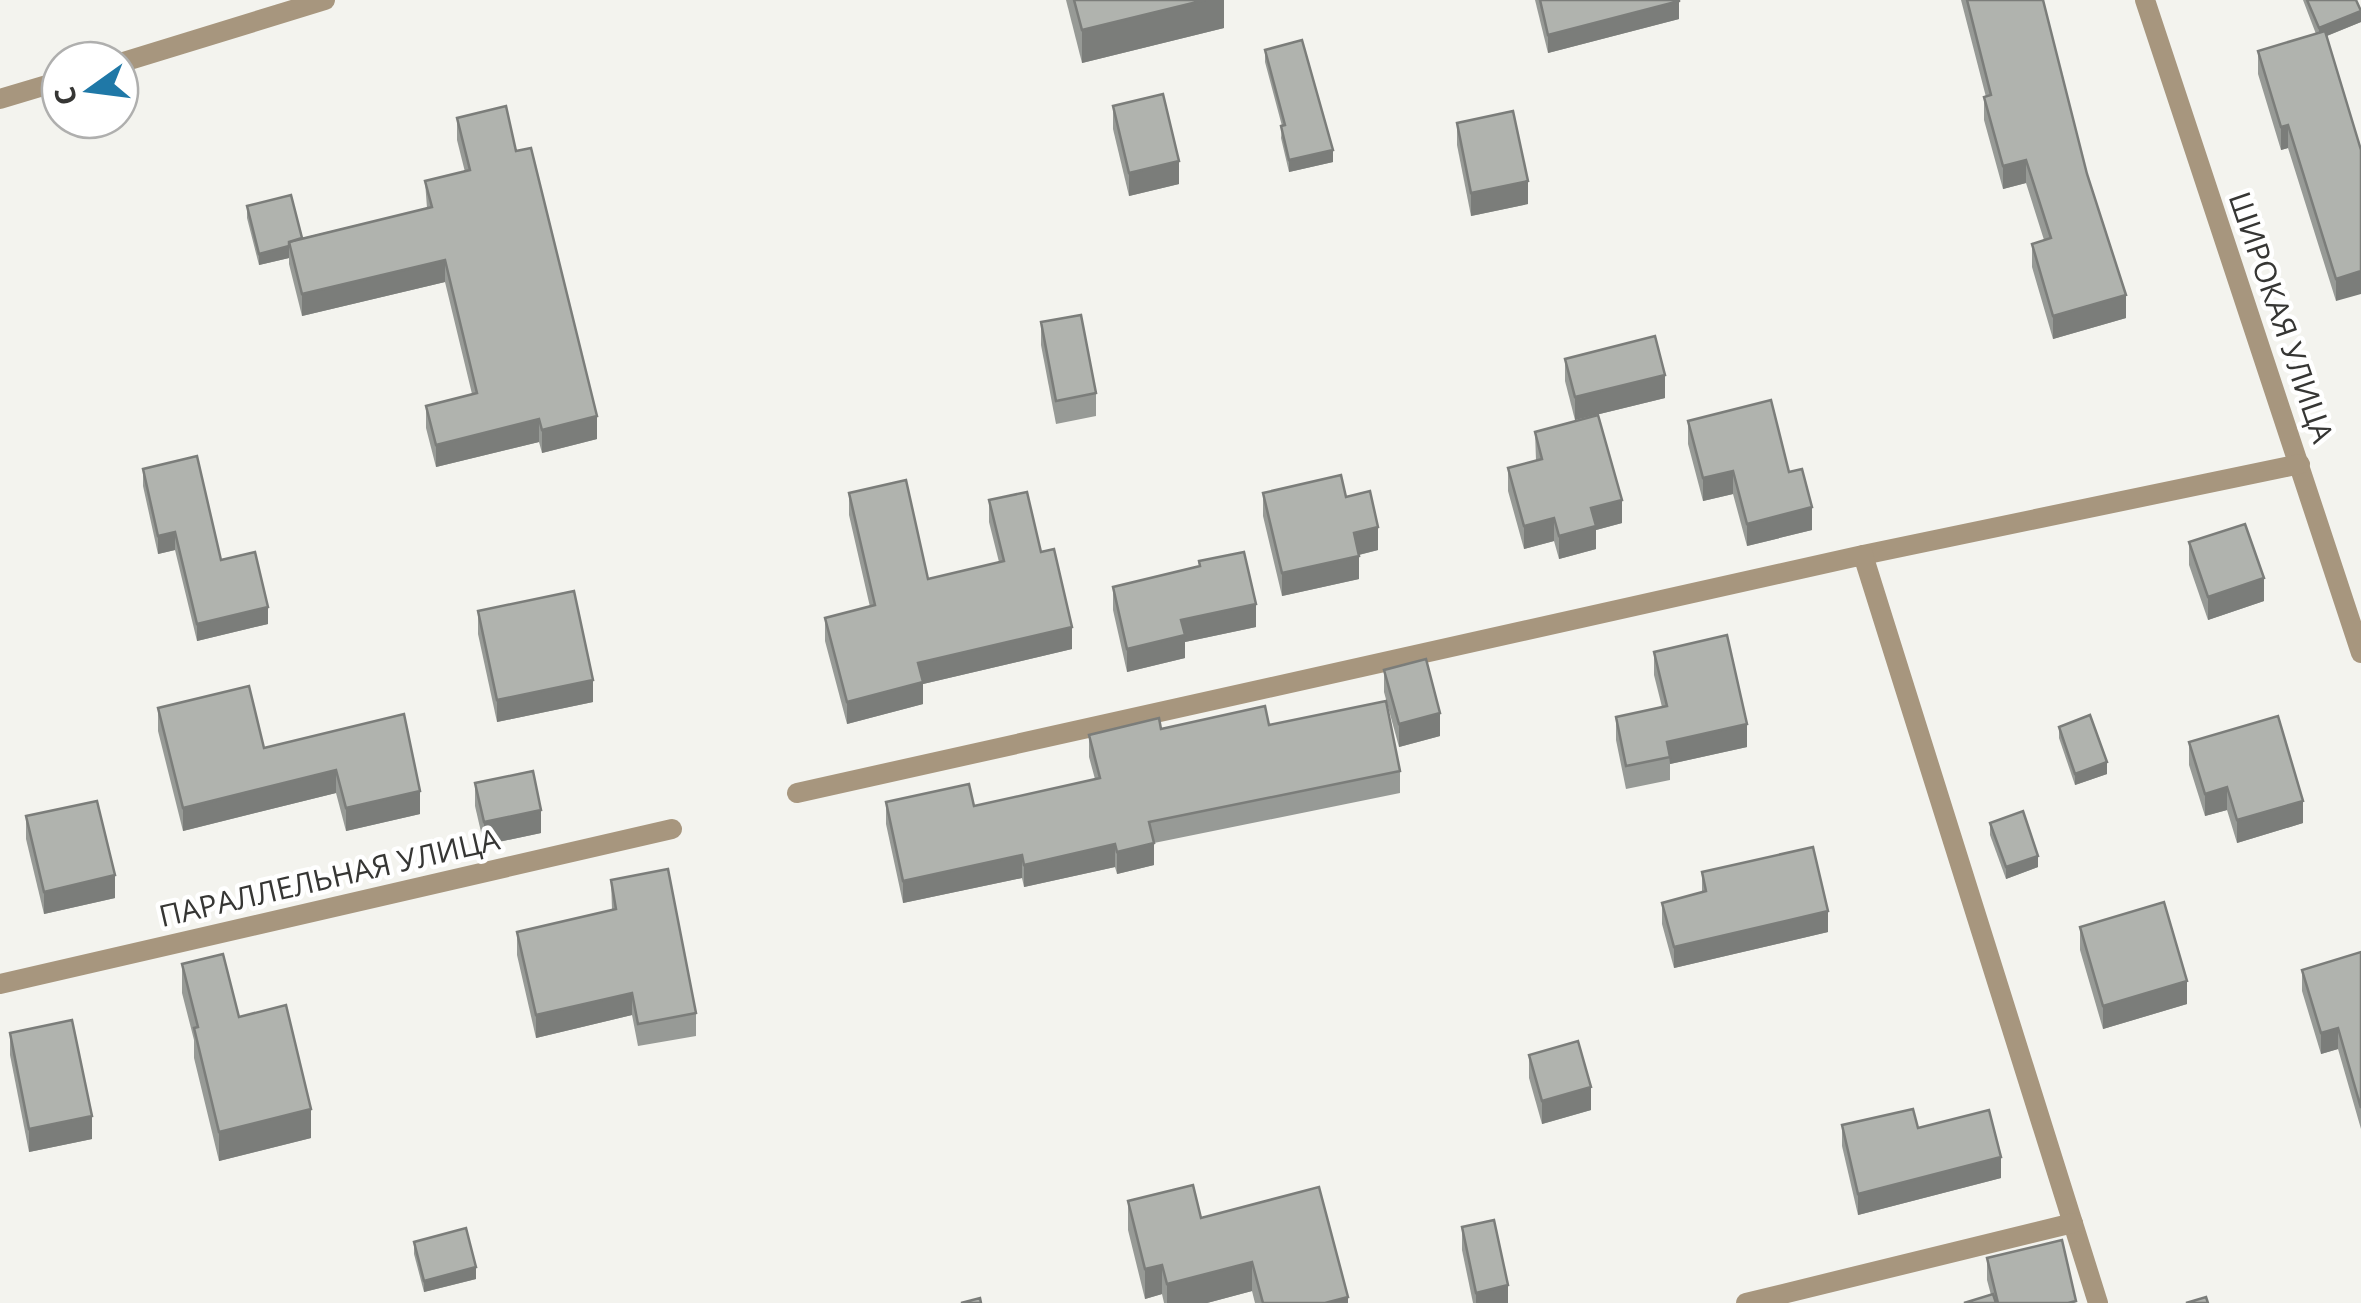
<svg xmlns="http://www.w3.org/2000/svg" width="2361" height="1303" font-family="'Open Sans',sans-serif">
	<style>
		.lines { fill: none; stroke-linecap: round; stroke-linejoin: round }
		.minor { stroke: #a7967e; stroke-width: 20 }
		.tertiary { stroke: #a7967e; stroke-width: 20 }
		.wall { fill: #979a96 }
		.shaded-wall { fill: #7b7d7a }
		.building { fill: #b0b3ae; stroke: #7b7d7a; stroke-width: 2.5 }
		.labels { text-anchor: middle; dominant-baseline: central; stroke-width: 9; stroke-linejoin: round; paint-order: stroke }
		.street-label { font-size: 30px; fill: #363634; stroke: #fff }
	</style>
	<rect width="100%" height="100%" fill="#f3f3ee"/>
	<g class="lines">
		<g class="minor">
			<path d="M2145,0L2361,653"/>
			<path d="M1863,555L2300,464"/>
			<path d="M797,793L1863,555L2098,1303"/>
			<path d="M0,984L672,829"/>
			<path d="M1746,1303L2073,1223"/>
		</g>
		<g class="tertiary">
			<path d="M120,63L325,0"/>
			<path d="M0,99L60,81"/>
		</g>
	</g>
	<g class="wall">
		<path d="M1066,0H1224V28L1082,63Z"/>
		<path d="M1535,0H1679V19L1548,53Z"/>
		<path d="M1961,0H2043L2087,174L2126,318L2053,339L2032,267V244L2044,240L2026,183L2003,189L1984,120V97H1986Z"/>
		<path d="M2303,0H2356L2361,22L2327,36L2361,150L2336,301L2288,148L2281,150L2258,74V51L2316,34Z"/>
		<path d="M1265,50L1333,162L1289,172L1281,138L1282,126L1265,62Z"/>
		<path d="M1113,106L1179,184L1129,196L1113,129Z"/>
		<path d="M457,118L516,151L597,439L542,453L539,442L436,467L426,428V406L472,394L445,282L302,316L289,264V258L259,265L247,218V206L302,238L427,208L425,181L465,172L457,140Z"/>
		<path d="M1457,123L1528,204L1471,216L1457,145Z"/>
		<path d="M1041,322L1096,393V416L1056,424L1041,345Z"/>
		<path d="M1565,359L1665,398L1575,420L1565,381Z"/>
		<path d="M1688,421L1789,472L1812,530L1747,546L1733,494L1703,501L1688,444Z"/>
		<path d="M1535,432L1622,523L1596,530V549L1559,559L1554,541L1524,549L1508,491V468L1536,460Z"/>
		<path d="M143,469L221,560L268,624L197,641L175,550L158,554L143,486Z"/>
		<path d="M849,493L928,579L999,562L989,522V500L1041,552L1072,649L923,684V704L847,724L825,641V618L870,607L849,515Z"/>
		<path d="M1263,493L1378,550L1359,555V579L1282,596L1263,516Z"/>
		<path d="M2189,542L2264,601L2208,620L2189,565Z"/>
		<path d="M1199,561L1256,627L1185,642V658L1127,672L1113,610V587L1199,567Z"/>
		<path d="M478,611L593,702L497,722L478,634Z"/>
		<path d="M1654,652L1747,747L1670,764V780L1626,789L1616,740V717L1662,707L1654,675Z"/>
		<path d="M1384,670L1440,736L1399,747L1384,692Z"/>
		<path d="M158,708L264,748L404,714L420,814L346,831L336,793L183,831L158,731Z"/>
		<path d="M1269,725L1400,771V793L1154,843V865L1117,874L1115,867L1024,887L1022,878L903,903L886,824V802L974,806L1095,779L1089,757V735L1161,729Z"/>
		<path d="M2059,727L2107,774L2075,785L2059,738Z"/>
		<path d="M2189,742L2303,823L2237,843L2227,810L2205,816L2189,765Z"/>
		<path d="M475,783L541,833L484,845L475,806Z"/>
		<path d="M26,816L115,898L44,914L26,839Z"/>
		<path d="M1990,823L2038,867L2006,879L1990,835Z"/>
		<path d="M1702,872L1828,932L1674,968L1662,924V903L1702,893Z"/>
		<path d="M611,880L696,1013V1036L638,1046L632,1015L536,1038L517,955V932L612,910Z"/>
		<path d="M2080,927L2187,1004L2103,1029L2080,950Z"/>
		<path d="M2361,952V1129L2338,1049L2321,1054L2302,991V970Z"/>
		<path d="M182,964L239,1017L311,1138L219,1161L194,1058V1040L182,993Z"/>
		<path d="M10,1033L92,1139L29,1152L10,1055Z"/>
		<path d="M1529,1055L1591,1110L1542,1124L1529,1078Z"/>
		<path d="M1842,1125L2001,1178L1858,1215L1842,1146Z"/>
		<path d="M1128,1201L1201,1218L1348,1303H1255L1252,1291L1207,1303H1164L1162,1294L1145,1299L1128,1230Z"/>
		<path d="M1462,1227L1508,1303H1473L1462,1250Z"/>
		<path d="M414,1242L476,1279L424,1292L414,1254Z"/>
		<path d="M1987,1258L2076,1303H1964L1991,1295L1987,1280Z"/>
	</g>
	<g class="shaded-wall">
		<path d="M1205,0H1224V28L1082,63V30Z"/>
		<path d="M1679,1V19L1548,53V35Z"/>
		<path d="M2361,11V22L2319,39V28Z"/>
		<path d="M2288,125V148L2281,150V127Z"/>
		<path d="M1333,150V162L1289,172V160Z"/>
		<path d="M2026,160V183L2003,189V166Z"/>
		<path d="M1179,161V184L1129,196V173Z"/>
		<path d="M1528,181V204L1471,216V193Z"/>
		<path d="M289,246V258L259,265V254Z"/>
		<path d="M445,260V282L302,316V294Z"/>
		<path d="M2361,271V294L2336,301V279Z"/>
		<path d="M2126,295V318L2053,339V316Z"/>
		<path d="M1665,375V398L1575,420V397Z"/>
		<path d="M597,416V439L542,453V430Z"/>
		<path d="M539,419V442L436,467V445Z"/>
		<path d="M1733,471V494L1703,501V478Z"/>
		<path d="M1622,500V523L1596,530V549L1559,559V536L1591,508Z"/>
		<path d="M1812,507V530L1747,546V524Z"/>
		<path d="M1554,518V541L1524,549V526Z"/>
		<path d="M1378,527V550L1354,556V533Z"/>
		<path d="M175,532V550L158,554V536Z"/>
		<path d="M1359,556V579L1282,596V573Z"/>
		<path d="M2264,578V601L2208,620V597Z"/>
		<path d="M1256,604V627L1185,642V658L1127,672V649L1181,620Z"/>
		<path d="M268,607V624L197,641V624Z"/>
		<path d="M1072,627V649L923,684V704L847,724V702L918,663Z"/>
		<path d="M593,680V702L497,722V700Z"/>
		<path d="M1440,713V736L1399,747V724Z"/>
		<path d="M1747,724V747L1670,764L1667,742Z"/>
		<path d="M2107,762V774L2075,785V774Z"/>
		<path d="M336,770V793L183,831V808Z"/>
		<path d="M2227,787V810L2205,816V794Z"/>
		<path d="M420,791V814L346,831V808Z"/>
		<path d="M2303,801V823L2237,843V820Z"/>
		<path d="M541,810V833L484,845V822Z"/>
		<path d="M1154,843V865L1117,874V852Z"/>
		<path d="M1115,844V867L1024,887V865Z"/>
		<path d="M1022,855V878L903,903V881Z"/>
		<path d="M2038,856V867L2006,879V867Z"/>
		<path d="M115,875V898L44,914V892Z"/>
		<path d="M1828,911V932L1674,968V947Z"/>
		<path d="M2187,981V1004L2103,1029V1006Z"/>
		<path d="M632,993V1015L536,1038V1015Z"/>
		<path d="M2338,1028V1049L2321,1054V1033Z"/>
		<path d="M1591,1087V1110L1542,1124V1101Z"/>
		<path d="M311,1109V1138L219,1161V1132Z"/>
		<path d="M92,1116V1139L29,1152V1129Z"/>
		<path d="M2001,1157V1178L1858,1215V1194Z"/>
		<path d="M1252,1262V1291L1207,1303H1167V1284Z"/>
		<path d="M1162,1265V1294L1145,1299V1269Z"/>
		<path d="M476,1267V1279L424,1292V1281Z"/>
		<path d="M1508,1285V1303H1476V1293Z"/>
		<path d="M1348,1297V1303H1325Z"/>
	</g>
	<g class="building">
		<path d="M1074,0H1205L1082,30Z"/>
		<path d="M1540,0H1679V1L1548,35Z"/>
		<path d="M1967,0H2043L2087,174L2126,295L2053,316L2032,244L2051,238L2026,160L2003,166L1984,97L1991,95Z"/>
		<path d="M2307,0H2356L2361,11L2319,28Z"/>
		<path d="M2325,31L2361,150V271L2336,279L2288,125L2281,127L2258,51Z"/>
		<path d="M1302,40L1333,150L1289,160L1281,126L1285,125L1265,50Z"/>
		<path d="M1163,94L1179,161L1129,173L1113,106Z"/>
		<path d="M506,106L516,151L531,148L597,416L542,430L539,419L436,445L426,406L477,393L445,260L302,294L289,242L432,207L425,181L470,170L457,118Z"/>
		<path d="M1513,111L1528,181L1471,193L1457,123Z"/>
		<path d="M291,195L302,238L289,242V246L259,254L247,206Z"/>
		<path d="M1081,315L1096,393L1056,401L1041,322Z"/>
		<path d="M1655,336L1665,375L1575,397L1565,359Z"/>
		<path d="M1771,400L1789,472L1802,469L1812,507L1747,524L1733,471L1703,478L1688,421Z"/>
		<path d="M1598,415L1622,500L1591,508L1596,526L1559,536L1554,518L1524,526L1508,468L1542,459L1535,432Z"/>
		<path d="M197,456L221,560L255,552L268,607L197,624L175,532L158,536L143,469Z"/>
		<path d="M1341,475L1346,497L1370,491L1378,527L1354,533L1359,556L1282,573L1263,493Z"/>
		<path d="M906,480L928,579L1004,561L989,500L1027,492L1041,552L1054,549L1072,627L918,663L923,682L847,702L825,618L875,605L849,493Z"/>
		<path d="M2245,524L2264,578L2208,597L2189,542Z"/>
		<path d="M1244,552L1256,604L1181,620L1185,635L1127,649L1113,587L1200,566L1199,561Z"/>
		<path d="M574,591L593,680L497,700L478,611Z"/>
		<path d="M1727,635L1747,724L1667,742L1670,757L1626,766L1616,717L1667,706L1654,652Z"/>
		<path d="M1426,659L1440,713L1399,724L1384,670Z"/>
		<path d="M249,686L264,748L404,714L420,791L346,808L336,770L183,808L158,708Z"/>
		<path d="M1386,701L1400,771L1149,822L1154,843L1117,852L1115,844L1024,865L1022,855L903,881L886,802L969,784L974,806L1100,778L1089,735L1159,718L1161,729L1265,706L1269,725Z"/>
		<path d="M2090,715L2107,762L2075,774L2059,727Z"/>
		<path d="M2278,716L2303,801L2237,820L2227,787L2205,794L2189,742Z"/>
		<path d="M533,771L541,810L484,822L475,783Z"/>
		<path d="M97,801L115,875L44,892L26,816Z"/>
		<path d="M2023,811L2038,856L2006,867L1990,823Z"/>
		<path d="M1813,847L1828,911L1674,947L1662,903L1706,891L1702,872Z"/>
		<path d="M668,869L696,1013L638,1024L632,993L536,1015L517,932L616,909L611,880Z"/>
		<path d="M2164,902L2187,981L2103,1006L2080,927Z"/>
		<path d="M2361,952V1108L2338,1028L2321,1033L2302,970Z"/>
		<path d="M223,954L239,1017L286,1005L311,1109L219,1132L194,1028L198,1027L182,964Z"/>
		<path d="M72,1020L92,1116L29,1129L10,1033Z"/>
		<path d="M1578,1041L1591,1087L1542,1101L1529,1055Z"/>
		<path d="M1913,1109L1918,1128L1989,1110L2001,1157L1858,1194L1842,1125Z"/>
		<path d="M1193,1185L1201,1218L1319,1187L1348,1297L1325,1303H1263L1252,1262L1167,1284L1162,1265L1145,1269L1128,1201Z"/>
		<path d="M1494,1220L1508,1285L1476,1293L1462,1227Z"/>
		<path d="M466,1228L476,1267L424,1281L414,1242Z"/>
		<path d="M2062,1240L2076,1301L2068,1303H1998L1987,1258Z"/>
		<path d="M1993,1294L1996,1303H1964Z"/>
		<path d="M2206,1297L2208,1303H2186Z"/>
		<path d="M980,1298L981,1303H961Z"/>
	</g>
	<g class="labels">
		<g class="street-label">
			<text transform="translate(2282 317) rotate(71)">ШИРОКАЯ УЛИЦА</text>
			<text transform="translate(329 877) rotate(-13)">ПАРАЛЛЕЛЬНАЯ УЛИЦА</text>
		</g>
	</g>
	<g transform="translate(90 90) rotate(256)"><circle r="48" fill="#ffffff" stroke="#afafae" stroke-width="2.5"/>
	<path d="M0-8L18 38L0 25L-18 38Z" fill="#1f78a7"/>
	<text y="-15" font-size="28" font-weight="bold" text-anchor="middle" fill="#363634">С</text>
	</g>
</svg>
